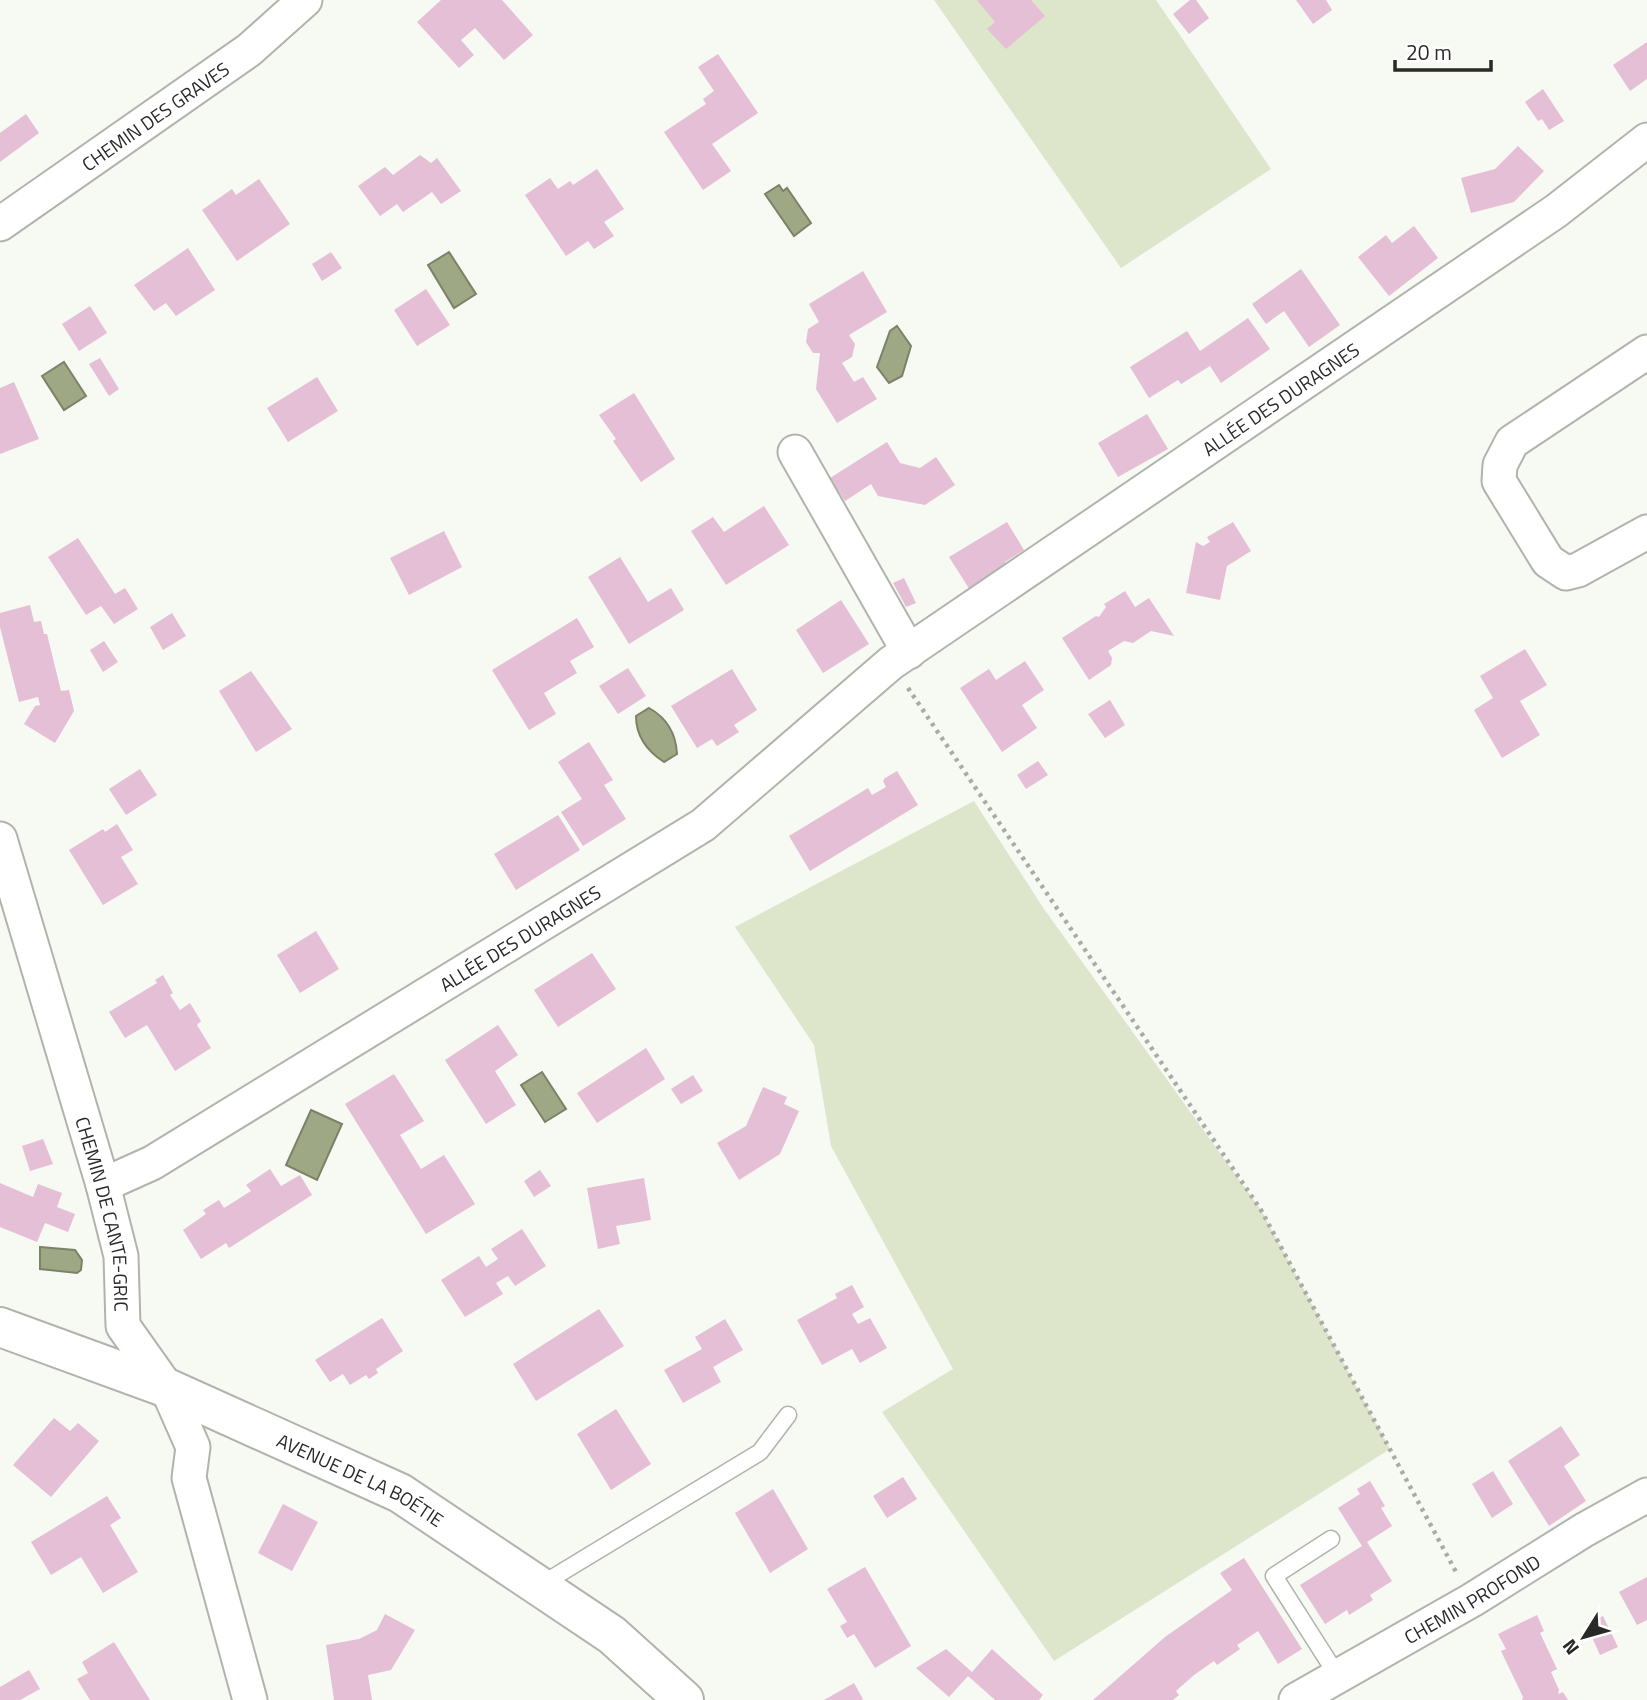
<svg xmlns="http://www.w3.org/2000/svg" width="1647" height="1700" font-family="'Titillium Web',sans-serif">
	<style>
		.green { fill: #dde5ca }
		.water { fill: #9ea884; stroke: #7b8268; stroke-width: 2 }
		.building { fill: #e5bfd5 }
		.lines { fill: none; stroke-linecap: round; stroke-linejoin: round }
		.lane-casing { stroke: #b1b3ad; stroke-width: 19 }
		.street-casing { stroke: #b1b3ad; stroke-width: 37 }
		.secondary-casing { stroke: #b1b3ad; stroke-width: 42 }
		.path { stroke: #aaaba7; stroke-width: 4.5; stroke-dasharray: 3.5 5; stroke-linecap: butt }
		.lane { stroke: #fff; stroke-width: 16 }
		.street { stroke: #fff; stroke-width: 33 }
		.secondary { stroke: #fff; stroke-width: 38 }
		.labels { text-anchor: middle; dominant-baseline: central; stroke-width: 5; stroke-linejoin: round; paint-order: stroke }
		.street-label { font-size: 19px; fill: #292927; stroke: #fff }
	</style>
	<rect width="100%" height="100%" fill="#f7f9f3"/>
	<g class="green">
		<path d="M934,0H1156L1271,169L1121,268Z"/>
		<path d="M974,801L1044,909L1261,1210L1390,1449L1054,1661L882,1412L953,1369L831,1146L814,1045L735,927Z"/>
	</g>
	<g class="water">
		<path d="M779,185L783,191L787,188L811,223L794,236L765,194Z"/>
		<path d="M449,252L476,294L454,308L428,265Z"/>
		<path d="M897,326L911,346L902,376L889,383L877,367L890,331Z"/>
		<path d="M64,362L86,396L64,410L42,376Z"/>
		<path d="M649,708C667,718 676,734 677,754L664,762C647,751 636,736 636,716Z"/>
		<path d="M542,1072L566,1109L545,1122L521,1085Z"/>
		<path d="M311,1110L342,1124L317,1180L286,1165Z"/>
		<path d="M40,1247L75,1250L82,1260L81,1270L77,1273L40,1269Z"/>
	</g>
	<g class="building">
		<path d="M441,0H502L533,35L504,60L475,28L461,40L474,55L459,68L417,22Z"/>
		<path d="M977,0H1031L1045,16L1006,49L987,29L995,22Z"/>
		<path d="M1190,0H1196L1209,18L1189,34L1173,14Z"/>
		<path d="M1296,0H1326L1332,10L1313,24Z"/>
		<path d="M1647,42V79L1630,91L1613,65Z"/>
		<path d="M718,54L758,113L712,144L731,171L703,190L664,132L706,104L703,99L714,91L698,67Z"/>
		<path d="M1543,89L1564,121L1549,130L1542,119L1538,121L1525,102Z"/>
		<path d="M26,114L39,133L0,162V133Z"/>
		<path d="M1518,146L1544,171L1514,202L1471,213L1461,178L1495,169Z"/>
		<path d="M420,155L431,163L437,158L461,191L441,204L432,192L403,212L397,204L380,216L358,186L385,167L393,175Z"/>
		<path d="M597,169L624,209L604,222L614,236L594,249L588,241L566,256L525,195L550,178L558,189L570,181L573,185Z"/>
		<path d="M259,179L290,224L237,261L202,210L232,189L236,195Z"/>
		<path d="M1414,226L1438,258L1389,296L1358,257L1386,235L1392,243Z"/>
		<path d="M188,248L215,290L176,316L166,303L154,311L134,285Z"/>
		<path d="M331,252L342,268L322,281L312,264Z"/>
		<path d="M1301,269L1340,325L1309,347L1284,311L1266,324L1252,304Z"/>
		<path d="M863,271L887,312L849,335L855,344L852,357L842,363L854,382L863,377L877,399L837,423L816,389L820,353H813L806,342L808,329L819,322L809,304Z"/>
		<path d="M426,289L450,325L417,346L394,310Z"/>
		<path d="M90,306L107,333L79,351L62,324Z"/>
		<path d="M1248,318L1270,349L1221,383L1210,366L1181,384L1178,380L1149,398L1130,367L1187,331L1200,351Z"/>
		<path d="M100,358L119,389L109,396L89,364Z"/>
		<path d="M317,377L338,411L288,442L267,408Z"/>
		<path d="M14,382L39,439L0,454V388Z"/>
		<path d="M634,393L675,459L641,482L613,441L616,439L599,415Z"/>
		<path d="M1147,414L1168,449L1118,477L1098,443Z"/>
		<path d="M887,442L900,463L920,468L936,457L955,485L925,505L878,496L871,484L845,501L830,478Z"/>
		<path d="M764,506L789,545L726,585L691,531L713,517L724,532Z"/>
		<path d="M1007,522L1024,550L1005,562L1008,568L970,590L949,557Z"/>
		<path d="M1233,522L1251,551L1227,566L1220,600L1186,593L1196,542L1203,546L1210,542L1207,537Z"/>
		<path d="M444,531L462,567L409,595L390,558Z"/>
		<path d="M78,538L115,594L125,588L138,609L114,624L101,606L86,615L48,557Z"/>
		<path d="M620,557L648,602L671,588L684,610L629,644L588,577Z"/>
		<path d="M904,578L916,603L906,607L893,583Z"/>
		<path d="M1125,591L1135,607L1149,598L1174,636L1151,631L1133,643L1124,641L1108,651L1112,658L1111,665L1089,680L1062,638L1096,616L1099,617L1106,607L1104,604Z"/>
		<path d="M841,600L869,644L823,673L796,630Z"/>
		<path d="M30,605L34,622L41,621L44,634H47L61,691L69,690L74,711L55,743L24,724L35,706L40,705L38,697L19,702L0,627V613Z"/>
		<path d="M172,613L186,636L163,650L150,627Z"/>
		<path d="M577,618L594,647L570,661L577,673L544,693L556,714L529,730L492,670Z"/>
		<path d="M104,641L118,662L103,672L90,650Z"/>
		<path d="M1525,649L1547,685L1520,701L1540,735L1502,758L1474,710L1493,698L1480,676Z"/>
		<path d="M1025,661L1044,690L1022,705L1037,728L1002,752L960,688L989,669L996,680Z"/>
		<path d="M628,668L646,696L618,714L599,686Z"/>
		<path d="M732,669L757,710L734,725L739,732L717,746L712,739L697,748L671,706Z"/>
		<path d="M251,671L292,729L256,752L219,691Z"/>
		<path d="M1110,700L1125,725L1105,738L1088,714Z"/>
		<path d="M589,742L613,780L604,785L626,819L583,846L561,812L582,799L558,762Z"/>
		<path d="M1038,761L1048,775L1026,789L1017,775Z"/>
		<path d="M140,769L157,795L126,815L109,789Z"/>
		<path d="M897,771L918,805L810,871L789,836L868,788L872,795L886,787L883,781L885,778Z"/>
		<path d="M558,815L580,850L516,890L494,854Z"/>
		<path d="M117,824L133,850L121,857L138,884L103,905L69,850L103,829L105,832Z"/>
		<path d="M316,931L339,969L300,993L277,955Z"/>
		<path d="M592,953L616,989L558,1027L534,990Z"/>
		<path d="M163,975L173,993L170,995L180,1010L190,1003L201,1021L197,1025L211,1048L175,1071L147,1025L125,1038L109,1012L157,983L155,980Z"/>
		<path d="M498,1025L518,1055L495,1071L516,1105L486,1124L445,1060Z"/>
		<path d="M646,1048L665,1079L597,1123L577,1093Z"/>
		<path d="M394,1074L424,1121L400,1135L421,1169L444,1155L475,1204L426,1234L345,1104Z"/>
		<path d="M693,1075L703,1091L681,1104L671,1089Z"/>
		<path d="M763,1087L787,1097L784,1104L799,1111L780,1154L739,1180L717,1143L746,1126Z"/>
		<path d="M43,1139L53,1164L30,1171L22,1146Z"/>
		<path d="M270,1169L281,1186L300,1175L312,1195L229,1248L226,1243L201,1259L183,1230L206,1214L203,1210L219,1200L224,1208L251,1191L246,1185Z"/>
		<path d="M540,1170L551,1186L534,1197L524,1181Z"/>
		<path d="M644,1178L651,1220L616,1226L620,1244L598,1249L587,1188Z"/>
		<path d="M0,1183L33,1197L38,1184L62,1193L57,1207L75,1214L68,1232L45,1223L37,1242L0,1227Z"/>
		<path d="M522,1229L546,1266L515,1286L508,1276L496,1283L503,1294L465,1317L441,1280L479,1256L486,1267L498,1259L491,1249Z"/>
		<path d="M852,1285L864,1307L852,1314L858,1324L870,1318L887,1348L860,1363L852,1349L822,1365L797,1320L837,1298L835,1294Z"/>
		<path d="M599,1309L624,1346L536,1401L513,1364Z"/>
		<path d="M382,1318L403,1351L376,1369L378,1373L369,1379L366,1375L350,1385L343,1374L330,1382L315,1360Z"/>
		<path d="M725,1319L743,1350L713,1367L721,1382L683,1403L664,1370L702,1349L695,1337Z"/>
		<path d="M616,1409L651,1464L611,1490L577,1434Z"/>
		<path d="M54,1418L70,1431L78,1423L99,1441L51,1497L13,1465Z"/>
		<path d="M1561,1426L1580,1455L1564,1466L1586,1501L1549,1526L1508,1461Z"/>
		<path d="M1493,1471L1513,1504L1492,1518L1472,1484Z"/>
		<path d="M903,1477L917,1499L887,1518L873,1496Z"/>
		<path d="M1370,1481L1385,1506L1381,1508L1392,1526L1367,1542L1392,1581L1370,1595L1373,1600L1349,1615L1347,1610L1325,1624L1300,1585L1362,1546L1338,1508L1360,1494L1357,1489Z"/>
		<path d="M773,1489L808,1549L770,1573L735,1513Z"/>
		<path d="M107,1496L121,1518L110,1525L138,1572L103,1593L81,1557L51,1575L31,1542Z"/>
		<path d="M283,1504L318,1522L292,1571L258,1553Z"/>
		<path d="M1244,1558L1302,1649L1278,1664L1258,1631L1237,1645L1240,1649L1217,1665L1214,1661L1194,1675L1176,1691L1179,1695L1173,1700H1093L1165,1637L1232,1590L1220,1573Z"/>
		<path d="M865,1567L911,1646L875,1668L854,1634L847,1638L840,1626L847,1622L827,1589Z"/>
		<path d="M1647,1577V1620L1637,1625L1619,1592Z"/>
		<path d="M385,1614L415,1630L391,1670L368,1675L372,1700H334L326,1645L359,1639L377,1630Z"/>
		<path d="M1537,1615L1544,1631L1540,1633L1557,1669L1551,1672L1559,1690L1558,1694L1563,1692L1568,1700H1522L1523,1697L1501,1651L1506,1649L1498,1634Z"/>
		<path d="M1603,1616L1618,1647L1600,1655L1586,1624Z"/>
		<path d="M114,1642L150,1700H90L77,1679L88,1673L82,1662Z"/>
		<path d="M946,1649L972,1672L992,1649L1043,1695L1039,1700H995L968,1676L949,1697L916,1668Z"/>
		<path d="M29,1670L40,1689L20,1700H0V1687Z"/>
		<path d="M854,1683L863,1699L862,1700H824Z"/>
	</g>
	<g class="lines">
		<g class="lane-casing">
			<g id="lane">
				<path d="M1331,1539L1274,1576L1337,1675"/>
				<path d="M539,1586L760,1452L788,1415"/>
			</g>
		</g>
		<g class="street-casing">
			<g id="street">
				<path id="s1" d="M0,224L249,50L305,0"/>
				<path d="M1647,352L1512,442L1500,465L1499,481L1548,561L1566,573L1578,570L1647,532"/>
				<path d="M795,452L909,652"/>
				<path id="s2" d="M0,839L103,1185L121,1256L123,1326L167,1388L193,1447L189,1478L250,1700"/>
				<path id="s3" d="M103,1185L152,1163L703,825L891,663L1556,211L1647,140"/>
				<path id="s4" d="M1296,1700L1472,1600L1584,1530L1647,1495"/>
			</g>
		</g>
		<g class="secondary-casing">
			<g id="secondary">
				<path id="s5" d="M0,1327L167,1388L400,1493L612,1635L684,1700"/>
			</g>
		</g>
		<path class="path" d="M908,688L1261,1210L1456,1572"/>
		<use href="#lane" class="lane"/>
		<use href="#street" class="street"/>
		<use href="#secondary" class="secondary"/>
	</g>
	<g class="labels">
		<g class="street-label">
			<text stroke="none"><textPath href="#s1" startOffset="189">CHEMIN DES GRAVES</textPath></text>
			<text stroke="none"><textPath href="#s3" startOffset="1419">ALLÉE DES DURAGNES</textPath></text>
			<text stroke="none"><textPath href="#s3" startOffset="485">ALLÉE DES DURAGNES</textPath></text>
			<text stroke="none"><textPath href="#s2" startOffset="390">CHEMIN DE CANTE-GRIC</textPath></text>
			<text stroke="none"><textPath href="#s5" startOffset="392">AVENUE DE LA BOÉTIE</textPath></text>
			<text stroke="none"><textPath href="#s4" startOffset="203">CHEMIN PROFOND</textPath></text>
		</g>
	</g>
	<g transform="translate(1584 1637) rotate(233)" stroke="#ffffff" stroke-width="5" paint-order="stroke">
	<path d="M0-5L12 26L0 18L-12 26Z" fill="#292927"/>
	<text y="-10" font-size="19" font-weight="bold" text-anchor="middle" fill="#292927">N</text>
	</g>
	<path d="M1395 60v10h96v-10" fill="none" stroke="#292927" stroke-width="3.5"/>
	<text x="1406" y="60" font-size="21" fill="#292927" stroke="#ffffff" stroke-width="5" paint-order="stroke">20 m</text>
</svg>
